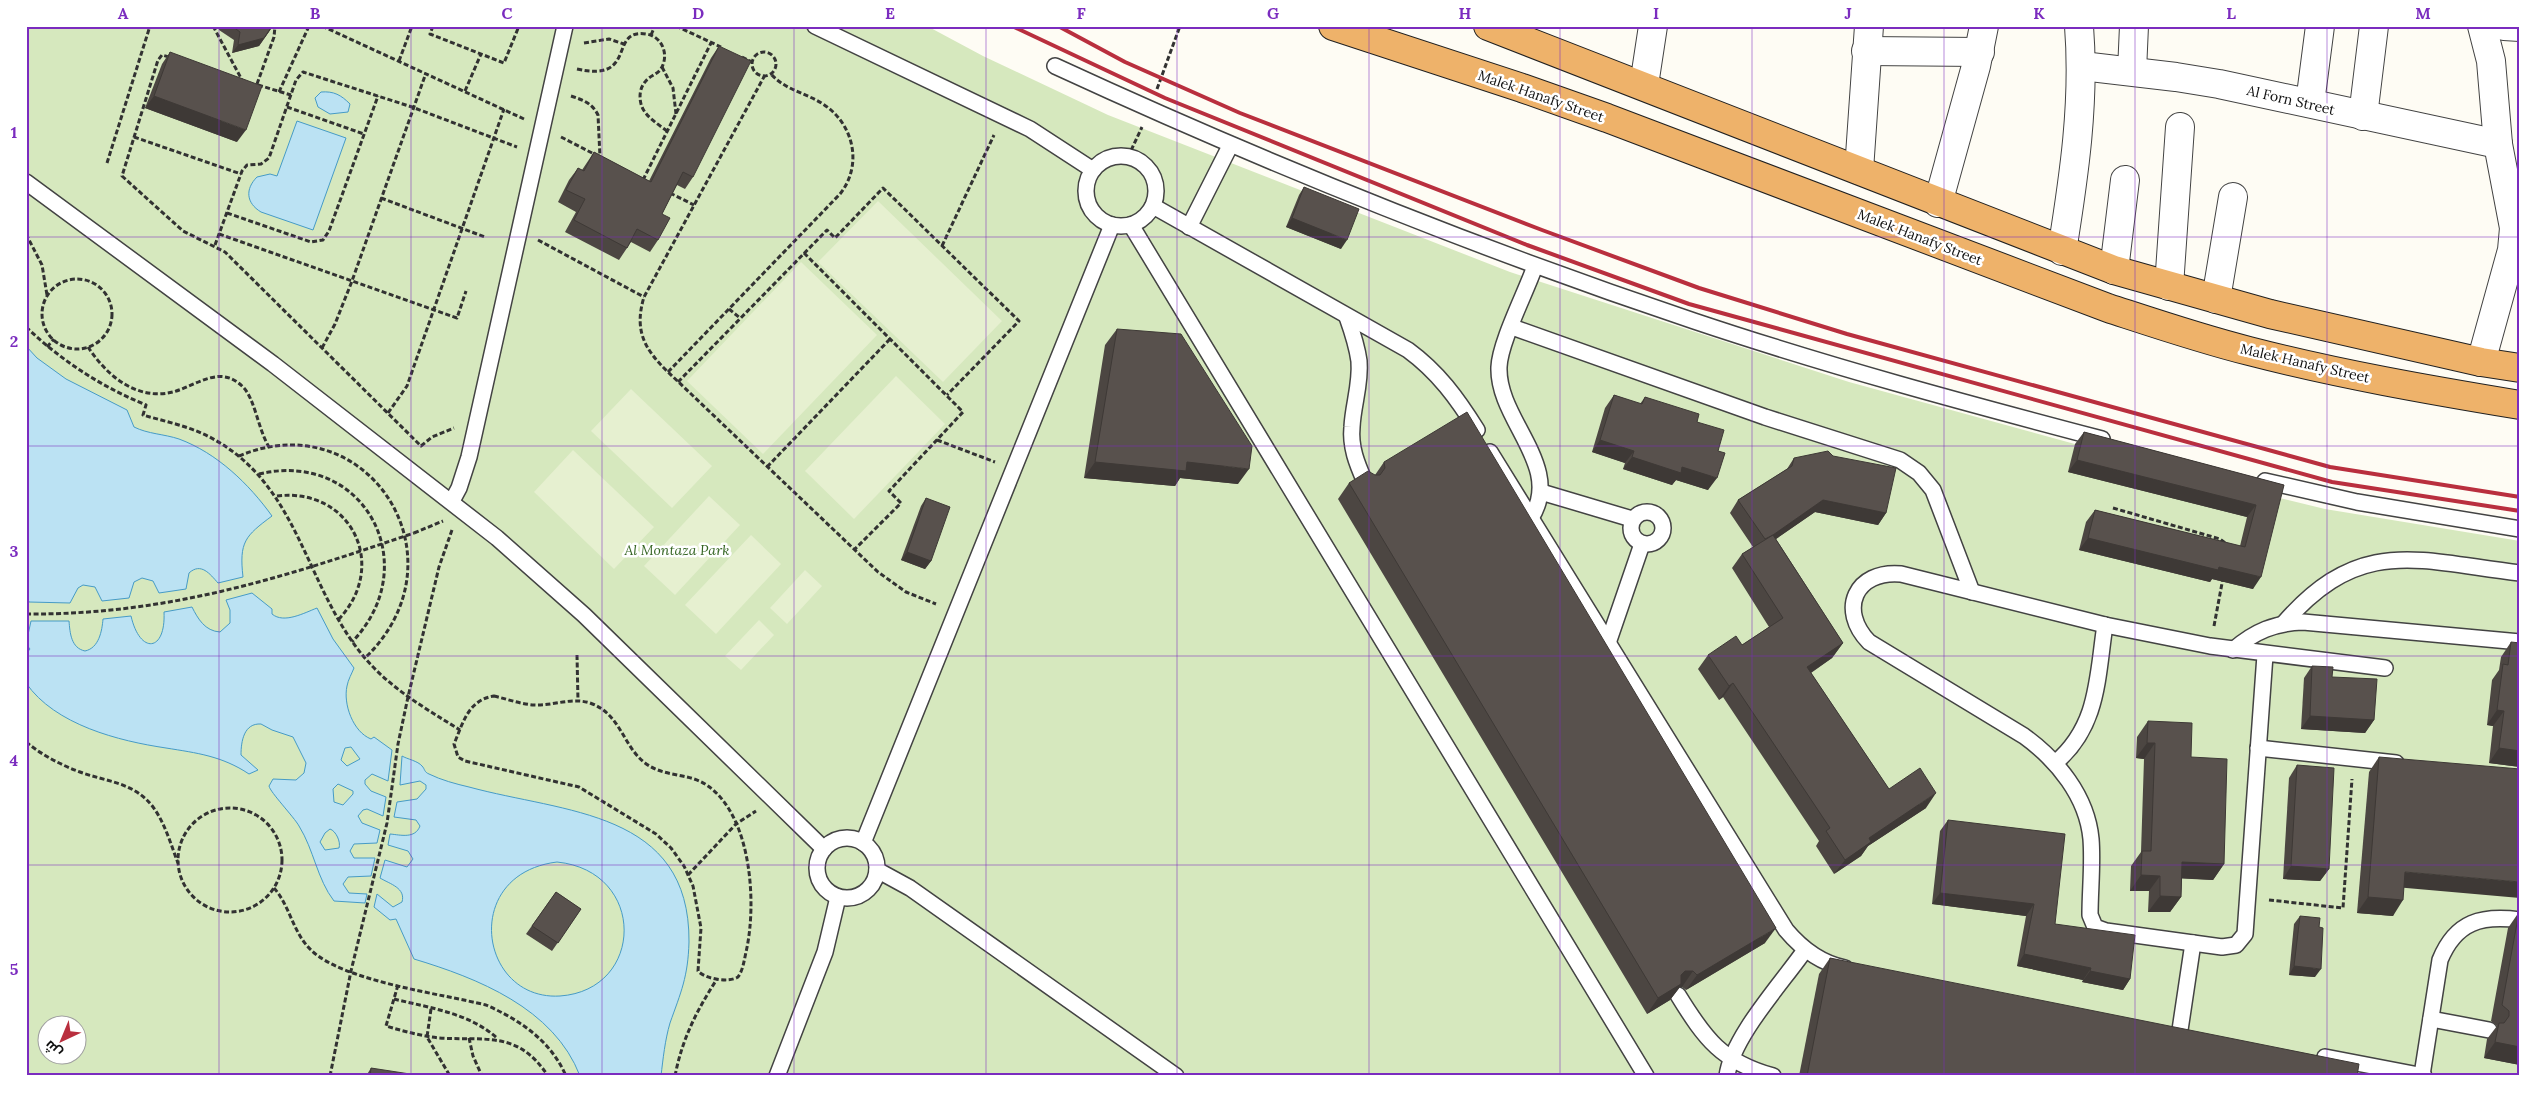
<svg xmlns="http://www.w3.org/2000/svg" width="2546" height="1102" font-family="Lora,Cairo,serif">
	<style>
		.green { fill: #d6e8be; fill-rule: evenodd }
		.pitch { fill: #e6f0d0 }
		.water { fill: #bbe2f3; stroke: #469bc6; fill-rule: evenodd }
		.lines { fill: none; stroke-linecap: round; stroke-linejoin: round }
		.service-casing { stroke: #434343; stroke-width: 18 }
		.minor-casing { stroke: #434343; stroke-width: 30 }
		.trunk-casing { stroke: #212121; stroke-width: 30 }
		.path { stroke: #323232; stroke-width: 3; stroke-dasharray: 5 2.5; stroke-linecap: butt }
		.service { stroke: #fff; stroke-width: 15 }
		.minor { stroke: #fff; stroke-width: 28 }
		.trunk { stroke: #eeb26a; stroke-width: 28 }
		.rail { stroke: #b92f3e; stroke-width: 4 }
		.path-bridge { stroke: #323232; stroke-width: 3; stroke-dasharray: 5 2.5; stroke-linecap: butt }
		.wall { fill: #4c4642 }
		.shaded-wall { fill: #3e3936 }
		.building { fill: #58514d; stroke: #3e3936 }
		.grid { fill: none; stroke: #7b2cbf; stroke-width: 1; stroke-opacity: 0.55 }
		.labels { text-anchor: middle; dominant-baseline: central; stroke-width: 5; stroke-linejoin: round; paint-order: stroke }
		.street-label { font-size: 14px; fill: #101010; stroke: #fff }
		.park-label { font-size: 14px; font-style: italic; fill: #356523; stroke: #fff }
		.neatline { fill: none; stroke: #7b2cbf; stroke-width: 2 }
		.grid-label { font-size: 16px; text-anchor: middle; font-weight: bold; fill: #7b2cbf }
	</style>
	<rect width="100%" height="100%" fill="#fefcf4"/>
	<path class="green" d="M26,26H927L983,56L1108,115L1510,272L1849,382L2213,482L2325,509L2520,541V1076H26ZM48,1024H78V1054H48Z"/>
	<g class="pitch">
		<path d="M878,201L1002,321L943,382L818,262Z"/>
		<path d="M801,262L877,335L763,454L687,381Z"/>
		<path d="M896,376L945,424L854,519L805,471Z"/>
		<path d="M631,389L712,466L672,508L591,431Z"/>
		<path d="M573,450L654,527L614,569L534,492Z"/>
		<path d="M709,496L740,525L675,595L644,566Z"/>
		<path d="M751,535L781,564L716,634L685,605Z"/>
		<path d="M805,570L822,586L787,624L770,608Z"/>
		<path d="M759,620L774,635L741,670L725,656Z"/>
	</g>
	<g class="water">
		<path d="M321,92C334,91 341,95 350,104L348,112L330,114L318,107L315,98Z"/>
		<path d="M297,121L346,138L313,230L261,212C246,203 245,189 257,177L270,174L277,176Z"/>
		<path d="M26,346L37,358L66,379L127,410L134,427C148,434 164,434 179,439C217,453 249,484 272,516C245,536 239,542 243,577L218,583C210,574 201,562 189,573L186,589L159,593L153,581L142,578L134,582L129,598L102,601L95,587L83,585L78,588L70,603L29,602L26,595Z"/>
		<path d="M252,593L272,609V614C284,624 304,613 317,608L333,639L354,668C352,673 348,680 347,686C343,704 353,732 371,739L374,737L392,750L388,781L372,774L365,780V784L371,791L386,797L383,816L367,809L363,810L358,816L362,823L380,830L377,843L354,844L350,851L354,858H375L371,876L348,877L343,884L349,893L367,894L365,903L334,901C317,879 314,850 299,826C294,817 270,792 269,786L273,779L296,780L304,773L306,763L293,737L272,730L261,724C244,723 241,741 241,755L258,770L249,774C222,756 197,753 166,748C119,741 55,725 26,683V654L30,649L26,644L31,621H69C70,633 71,648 85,651C99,648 102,631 103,619L131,616C140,655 166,652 164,612L192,607C198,619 205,631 220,632L230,623V610L226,600ZM351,747L360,759L347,766L341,760L345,748ZM338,784L353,791V794L343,805L334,802L333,789ZM330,829C336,831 341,842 339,848L325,850L320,842L325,833Z"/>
		<path d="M402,756C407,759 418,761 422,766C425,769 424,772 429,774C441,780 456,784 469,787C564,813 690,810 689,942C688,977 681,992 670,1023C665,1040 663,1059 661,1076H580C554,1008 477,978 414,959L396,919L390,920L374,907L377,894L393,907L402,902C406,888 390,884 380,878L385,860L407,867L413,859L408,851L388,845L390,834C401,835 415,839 420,826L416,820L394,817L397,802L417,799L426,789V785L420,781L400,785ZM557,862C647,871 645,990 560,996C479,1001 460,874 557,862Z"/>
	</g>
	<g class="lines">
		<g class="service-casing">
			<g id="service">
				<path d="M815,26L1030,129L1093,170"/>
				<path d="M1055,66C1263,162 1476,248 1694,321C1828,366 1965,403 2102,439"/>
				<circle cx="1121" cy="191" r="35"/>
				<path d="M26,182L273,364L497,538L584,615L824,849"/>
				<path d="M1153,206L1408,350C1438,372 1457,398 1477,430"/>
				<path d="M1131,225L1646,1076"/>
				<path d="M1189,227L1230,146"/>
				<path d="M1347,317C1352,331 1357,346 1359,361C1361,384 1353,405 1352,427C1350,447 1357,464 1365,482"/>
				<path d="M1512,327L1765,417L1900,460L1919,473L1933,490L1972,592"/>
				<path d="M1490,452L1786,930C1802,949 1820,963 1845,968"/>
				<path d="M2265,481L2357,502L2520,529"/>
				<path d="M1541,492L1632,519"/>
				<path d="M452,501L459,488L469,457L565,26"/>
				<circle cx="1647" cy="528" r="16"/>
				<path d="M1531,518C1564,466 1497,420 1499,367C1500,342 1526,292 1535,266"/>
				<path d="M2284,623C2361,535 2417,561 2520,573"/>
				<path d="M1608,643L1642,544"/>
				<path d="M2233,650C2255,631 2275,623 2303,622L2520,642"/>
				<path d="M2265,655L2245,934L2236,945L2222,947L2106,931L2095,927L2090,915C2090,890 2093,864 2091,839C2087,796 2057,760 2024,736L1869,642C1838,610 1855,570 1901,574L2105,625L2210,646L2385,668"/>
				<path d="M2258,748L2396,763"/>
				<path d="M2055,763C2099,726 2097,677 2105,625"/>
				<circle cx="847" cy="868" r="30"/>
				<path d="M863,843L1112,225"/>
				<path d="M877,870L910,888L1176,1076"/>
				<path d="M1678,995C1705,1039 1722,1062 1773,1076"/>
				<path d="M2431,1019L2489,1030"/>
				<path d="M2180,1030L2193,943"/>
				<path d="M2325,1057L2424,1076"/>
				<path d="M2422,1075L2440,960C2456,921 2482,915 2520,920"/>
				<path d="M777,1076L825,952L838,897"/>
				<path d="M1727,1076C1732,1037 1782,983 1805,950"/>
			</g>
		</g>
		<g class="minor-casing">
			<g id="minor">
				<path d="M2504,26L2520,27"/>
				<path d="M1866,51L1980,52"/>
				<path d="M2082,66L2176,77L2219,84L2498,144"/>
				<path d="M2132,71L2134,26"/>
				<path d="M1644,85L1653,26"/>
				<path d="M2310,103L2320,26"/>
				<path d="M2363,116L2374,26"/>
				<path d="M1859,170L1869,26"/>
				<path d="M1938,203L1976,66L1984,26"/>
				<path d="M2062,251C2074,176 2085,102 2079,26"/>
				<path d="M2114,270L2125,180"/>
				<path d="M2169,286L2180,127"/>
				<path d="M2216,299L2233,197"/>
				<path d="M2481,362L2512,250L2514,228L2498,144L2491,61L2482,26"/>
			</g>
		</g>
		<g class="trunk-casing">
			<g id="trunk">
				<path d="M1333,26L1522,88L1607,118L2108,308C2154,323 2201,339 2249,351C2338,374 2429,390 2520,405"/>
				<path d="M1488,26L2114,270L2270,314L2481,362L2520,368"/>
			</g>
		</g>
		<g class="path">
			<path d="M213,26L242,80"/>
			<path d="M322,26L524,119"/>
			<path d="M433,26L430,34L504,63L519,26"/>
			<path d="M676,26L721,47"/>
			<path d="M651,35L655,26"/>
			<path d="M584,43L609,39L624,44"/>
			<circle cx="764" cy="64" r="12"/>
			<path d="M169,57L162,55L158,60L122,176L183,231L225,252L421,446L432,437L454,428"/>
			<path d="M742,57L752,62"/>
			<path d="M399,61L412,26"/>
			<path d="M662,67L673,88L676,114"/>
			<path d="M577,69C638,83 608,28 646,34C663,36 670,57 660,70C656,75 649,76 645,82C640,88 639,96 641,104C644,116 658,124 667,131"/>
			<path d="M765,75L644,297C634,330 644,349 668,372L878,572L906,592L936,604"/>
			<path d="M257,84L274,37L275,26"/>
			<path d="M258,85L291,95"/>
			<path d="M1157,89L1180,26"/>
			<path d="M465,91L481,54"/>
			<path d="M279,92L309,26"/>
			<path d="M571,96C583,100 592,103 598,115L600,157"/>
			<path d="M287,107L364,134"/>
			<path d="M134,137L241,174"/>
			<path d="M561,137L596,155"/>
			<path d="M1128,157L1142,127"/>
			<path d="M107,163L150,26"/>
			<path d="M643,180L711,43"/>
			<path d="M670,193L694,205"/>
			<path d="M381,198L485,237"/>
			<path d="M227,213L311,242L323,240L329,231L378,96"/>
			<path d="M26,234L42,265L47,295"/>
			<path d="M219,234L457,318L466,291"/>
			<path d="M538,240L644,297"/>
			<path d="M215,245L242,171L247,165L261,164L269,158L296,80L303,72L412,107L517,147"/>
			<path d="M942,246L994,135"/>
			<path d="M804,253L963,412L889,491L901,503L854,550"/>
			<circle cx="77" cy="314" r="35"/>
			<path d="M729,309L740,318"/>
			<path d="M26,327C62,361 100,386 146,405L143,415C167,422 193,427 215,440C300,488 305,586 364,657C391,689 425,708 460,730"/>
			<path d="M47,347L54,339"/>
			<path d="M88,347C107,376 137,401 173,392C198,385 220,364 243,387C255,399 258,429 269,447"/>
			<path d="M322,348L335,324L352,281L426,73"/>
			<path d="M668,372L840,194C863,165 854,124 823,104C806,93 785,90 771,74"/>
			<path d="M678,382L827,230L835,238L883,188L1019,321L947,395"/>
			<path d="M388,413L407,386L504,109"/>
			<path d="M937,440L995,462"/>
			<path d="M239,456C367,402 469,558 365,658"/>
			<path d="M767,467L890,339"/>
			<path d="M259,474C364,449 426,565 352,642"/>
			<path d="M277,496C351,487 390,566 338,620"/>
			<path d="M2113,508L2220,539L2228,545"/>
			<path d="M414,533L443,521"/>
			<path d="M2214,626L2223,578"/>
			<path d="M577,655L578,701"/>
			<path d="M494,696C507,699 520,704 534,705C553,706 571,697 590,703C621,714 622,745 645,763C665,778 689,772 708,786C752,817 757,905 746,952C744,961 743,970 738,977C729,983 705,979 698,971L701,928L693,886L684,866L671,848L656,834L579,787L465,761L458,757L454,744C463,723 468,700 494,696Z"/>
			<path d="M26,742C42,755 61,765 80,772C107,782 134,782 153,807C165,823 171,845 178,863"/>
			<circle cx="230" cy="860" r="52"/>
			<path d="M688,875L736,824L756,811"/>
			<path d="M274,888C290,906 293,933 311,950C342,981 442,994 486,1005C520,1020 551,1041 566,1076"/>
			<path d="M2269,900L2343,908L2352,779"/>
			<path d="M398,985L386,1026C403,1031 421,1036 439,1038C485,1041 518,1030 548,1076"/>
			<path d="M394,999C430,1008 469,1013 497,1038"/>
			<path d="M431,1009L427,1037L450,1076"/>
			<path d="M469,1038L473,1056L482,1076"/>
			<path d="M330,1076L351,971L387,823L398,744L408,697L439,567L452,530"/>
			<path d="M675,1076C682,1039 697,1010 717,979"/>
		</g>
		<use href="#service" class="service"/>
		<use href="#minor" class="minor"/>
		<use href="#trunk" class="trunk"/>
		<g class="rail">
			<path d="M1012,26L1165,98L1527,245L1689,304L2332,482L2520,511"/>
			<path d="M1058,26L1125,62L1240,113L1542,230L1699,288L1847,334L2330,467L2520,497"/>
		</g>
		<path class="path-bridge" d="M26,614C168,615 282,578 414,533"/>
	</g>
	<g class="wall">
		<path d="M218,26H273L259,46L232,53L234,40L219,30Z"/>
		<path d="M719,46L693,177L685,189L677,185L662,214L658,240L650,252L631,242L619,260L565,232L576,212L558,202L569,180L578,168L582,170L594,152L649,181L711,58Z"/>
		<path d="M170,52L237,142L145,108L162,64Z"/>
		<path d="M1304,187L1341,249L1286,227L1299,195Z"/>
		<path d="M1117,329L1238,484L1180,478L1175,486L1084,478L1105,345Z"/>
		<path d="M1614,395L1640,404L1645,397L1697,422L1718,451L1708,490L1676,480L1672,485L1623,469L1625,463L1592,452L1605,408Z"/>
		<path d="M2084,432L2284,485L2253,589L2212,579L2210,582L2079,550L2086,522L2095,510L2240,546L2247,517L2068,472L2075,444Z"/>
		<path d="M1794,458L1886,513L1878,525L1815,512L1776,539L1843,643L1832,658L1811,673L1889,789L1926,808L1868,846L1861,856L1834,874L1816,846L1819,841L1723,697L1719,700L1698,669L1708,655L1742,645L1769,627L1732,568L1742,554L1753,547L1730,513L1738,500L1787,469Z"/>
		<path d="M1384,462L1765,943L1686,990L1682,987H1680L1670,1000L1647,1014L1338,499L1349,483L1375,475Z"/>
		<path d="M926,498L931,561L925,569L901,560L921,506Z"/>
		<path d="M2511,642L2519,712H2520V767L2489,763L2493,726L2487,725L2492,680L2499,670L2501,657Z"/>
		<path d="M2312,666L2332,677L2374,720L2365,733L2301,729L2304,678Z"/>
		<path d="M2148,721L2191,757L2224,864L2213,880L2182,878L2181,897L2170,912H2148L2149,891H2130L2131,866L2141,852L2144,759L2136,758L2137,737Z"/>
		<path d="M2379,757L2404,888L2393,916L2357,913L2369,772Z"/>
		<path d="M2297,765L2329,869L2320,881L2283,879L2289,778Z"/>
		<path d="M1948,820L2055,924L2130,979L2123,990L2082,982L2083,980L2017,966L2026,916L1932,904L1940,831Z"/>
		<path d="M556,892L581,909L552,951L526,934Z"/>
		<path d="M2519,912L2520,1065L2484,1058L2487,1039L2497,1026L2491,1021L2508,928Z"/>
		<path d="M2300,916L2315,977L2289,975L2294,924Z"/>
		<path d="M1830,958L2357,1076H1799L1819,974Z"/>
		<path d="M371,1068L409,1076H366Z"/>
	</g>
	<g class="shaded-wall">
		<path d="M273,26L259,46L232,53L238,45Z"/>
		<path d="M154,96L246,130L237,142L145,108Z"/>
		<path d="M1292,218L1347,240L1341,249L1286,227Z"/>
		<path d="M1600,440L1634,451L1625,463L1592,452Z"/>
		<path d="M1632,457L1682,467L1717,478L1708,490L1676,480L1672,485L1623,469Z"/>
		<path d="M2077,460L2256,505L2247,517L2068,472Z"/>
		<path d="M1095,462H1187L1249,469L1238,484L1180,478L1175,486L1084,478Z"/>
		<path d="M1823,500L1886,513L1878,525L1815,512L1757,552L1766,540Z"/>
		<path d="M2088,538L2219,567L2261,577L2253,589L2212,579L2210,582L2079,550Z"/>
		<path d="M907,552L931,561L925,569L901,560Z"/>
		<path d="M1843,643L1832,658L1797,682L1807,667Z"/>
		<path d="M1733,683L1723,697L1719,700L1729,686Z"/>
		<path d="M2497,710L2504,711L2493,726L2487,725Z"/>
		<path d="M2310,716L2374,720L2365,733L2301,729Z"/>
		<path d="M2147,743H2155L2144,759L2136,758Z"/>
		<path d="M2499,748L2520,751V767L2489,763Z"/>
		<path d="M1936,793L1926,808L1868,846L1861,856L1834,874L1845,860L1869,838Z"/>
		<path d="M2182,862L2224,864L2213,880L2171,878Z"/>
		<path d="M2291,866L2329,869L2320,881L2283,879Z"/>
		<path d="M2405,872L2520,882V898L2395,887Z"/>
		<path d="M2141,875L2160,876L2149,891H2130Z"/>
		<path d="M1940,893L2034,904L2026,916L1932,904Z"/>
		<path d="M2160,896L2181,897L2170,912H2148Z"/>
		<path d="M2368,897L2403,900L2393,916L2357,913Z"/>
		<path d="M1776,928L1765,943L1686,990L1697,975Z"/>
		<path d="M2024,954L2091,968L2083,980L2017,966Z"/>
		<path d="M2294,966L2321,969L2315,977L2289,975Z"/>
		<path d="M1685,971H1693L1682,987H1680L1670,1000L1647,1014L1658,998Z"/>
		<path d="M2090,971L2130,979L2123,990L2082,982Z"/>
		<path d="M2495,1042L2520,1047V1065L2484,1058Z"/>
	</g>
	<g class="building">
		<path d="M232,26H272L264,38L238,45L240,32Z"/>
		<path d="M719,46L751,61L693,177L683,172L662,214L670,218L658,240L637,229L627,248L574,220L585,199L566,190L578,168L584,171L594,152L651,182Z"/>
		<path d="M170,52L262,86L246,130L154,96Z"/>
		<path d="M1304,187L1359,209L1347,240L1292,218Z"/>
		<path d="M1117,329L1181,334L1252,446L1249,469L1187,462L1186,471L1095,462Z"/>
		<path d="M1614,395L1642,404L1645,397L1699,414L1697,422L1724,430L1718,451L1725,453L1717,478L1682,467L1681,473L1632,457L1634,451L1600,440Z"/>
		<path d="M1467,412L1776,928L1697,975L1693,971H1685L1681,975V984L1658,998L1349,483L1368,471L1375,475H1380L1385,468L1384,462Z"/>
		<path d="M2084,432L2284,485L2261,577L2219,567L2218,570L2088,538L2095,510L2245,547L2256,505L2077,460Z"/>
		<path d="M1828,451L1833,456L1896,468L1886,513L1823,500L1773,535L1765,539L1738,500L1792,466L1794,458Z"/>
		<path d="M926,498L950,507L931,561L907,552Z"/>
		<path d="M1773,535L1843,643L1807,667L1889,789L1920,768L1936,793L1869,838L1871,842L1845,860L1826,831L1830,828L1733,683L1729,686L1708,655L1736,636L1742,645L1783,618L1742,554Z"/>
		<path d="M2511,642L2520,643V705L2519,712H2520V751L2499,748L2504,711L2497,710L2503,664L2508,665Z"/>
		<path d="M2312,666L2333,667L2332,677L2377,679L2374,720L2310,716Z"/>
		<path d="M2148,721L2192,723L2191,757L2227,759L2224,864L2182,862L2181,897L2160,896V876L2141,875L2142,851H2151L2155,743H2147Z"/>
		<path d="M2379,757L2520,769V882L2405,872L2403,900L2368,897Z"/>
		<path d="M2297,765L2334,768L2329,869L2291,866Z"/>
		<path d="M1948,820L2065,834L2055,924L2135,935L2130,979L2090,971L2091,968L2024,954L2034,904L1940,893Z"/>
		<path d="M556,892L581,909L558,943L532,926Z"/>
		<path d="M2519,912L2520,913V1047L2495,1042L2499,1023H2504L2509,1016V1011L2502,1005Z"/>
		<path d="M2300,916L2320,918L2319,927L2323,928L2321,969L2294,966Z"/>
		<path d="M1830,958L2359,1064L2357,1076H1807Z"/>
		<path d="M371,1068L410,1074L409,1076H370Z"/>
	</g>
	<path class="grid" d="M219,26V1076M411,26V1076M602,26V1076M794,26V1076M986,26V1076M1177,26V1076M1369,26V1076M1560,26V1076M1752,26V1076M1944,26V1076M2135,26V1076M2327,26V1076M26,237H2520M26,446H2520M26,656H2520M26,865H2520"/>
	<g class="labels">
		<g class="street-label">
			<text transform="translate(1541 96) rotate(19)">Malek Hanafy Street</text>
			<text transform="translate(2291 100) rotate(13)">Al Forn Street</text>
			<text transform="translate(1920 237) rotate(21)">Malek Hanafy Street</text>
			<text transform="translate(2305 363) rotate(13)">Malek Hanafy Street</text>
		</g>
		<g class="park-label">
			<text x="677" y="550">Al Montaza Park</text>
		</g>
	</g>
	<rect width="2546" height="1102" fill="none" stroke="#ffffff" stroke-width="55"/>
	<g transform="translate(62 1040) rotate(224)"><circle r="24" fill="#ffffff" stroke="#9f9f9f"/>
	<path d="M0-4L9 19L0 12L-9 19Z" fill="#b92f3e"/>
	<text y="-8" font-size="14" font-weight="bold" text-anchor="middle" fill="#101010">ش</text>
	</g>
	<rect x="28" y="28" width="2490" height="1046" class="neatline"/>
	<g class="grid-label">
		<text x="123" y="19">A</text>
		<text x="315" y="19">B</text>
		<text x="507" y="19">C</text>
		<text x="698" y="19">D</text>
		<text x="890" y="19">E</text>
		<text x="1081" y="19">F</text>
		<text x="1273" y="19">G</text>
		<text x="1465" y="19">H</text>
		<text x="1656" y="19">I</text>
		<text x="1848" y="19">J</text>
		<text x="2039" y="19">K</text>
		<text x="2231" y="19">L</text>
		<text x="2423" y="19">M</text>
		<text x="14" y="138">1</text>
		<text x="14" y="347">2</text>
		<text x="14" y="557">3</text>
		<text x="14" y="766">4</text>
		<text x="14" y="975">5</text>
	</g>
</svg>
